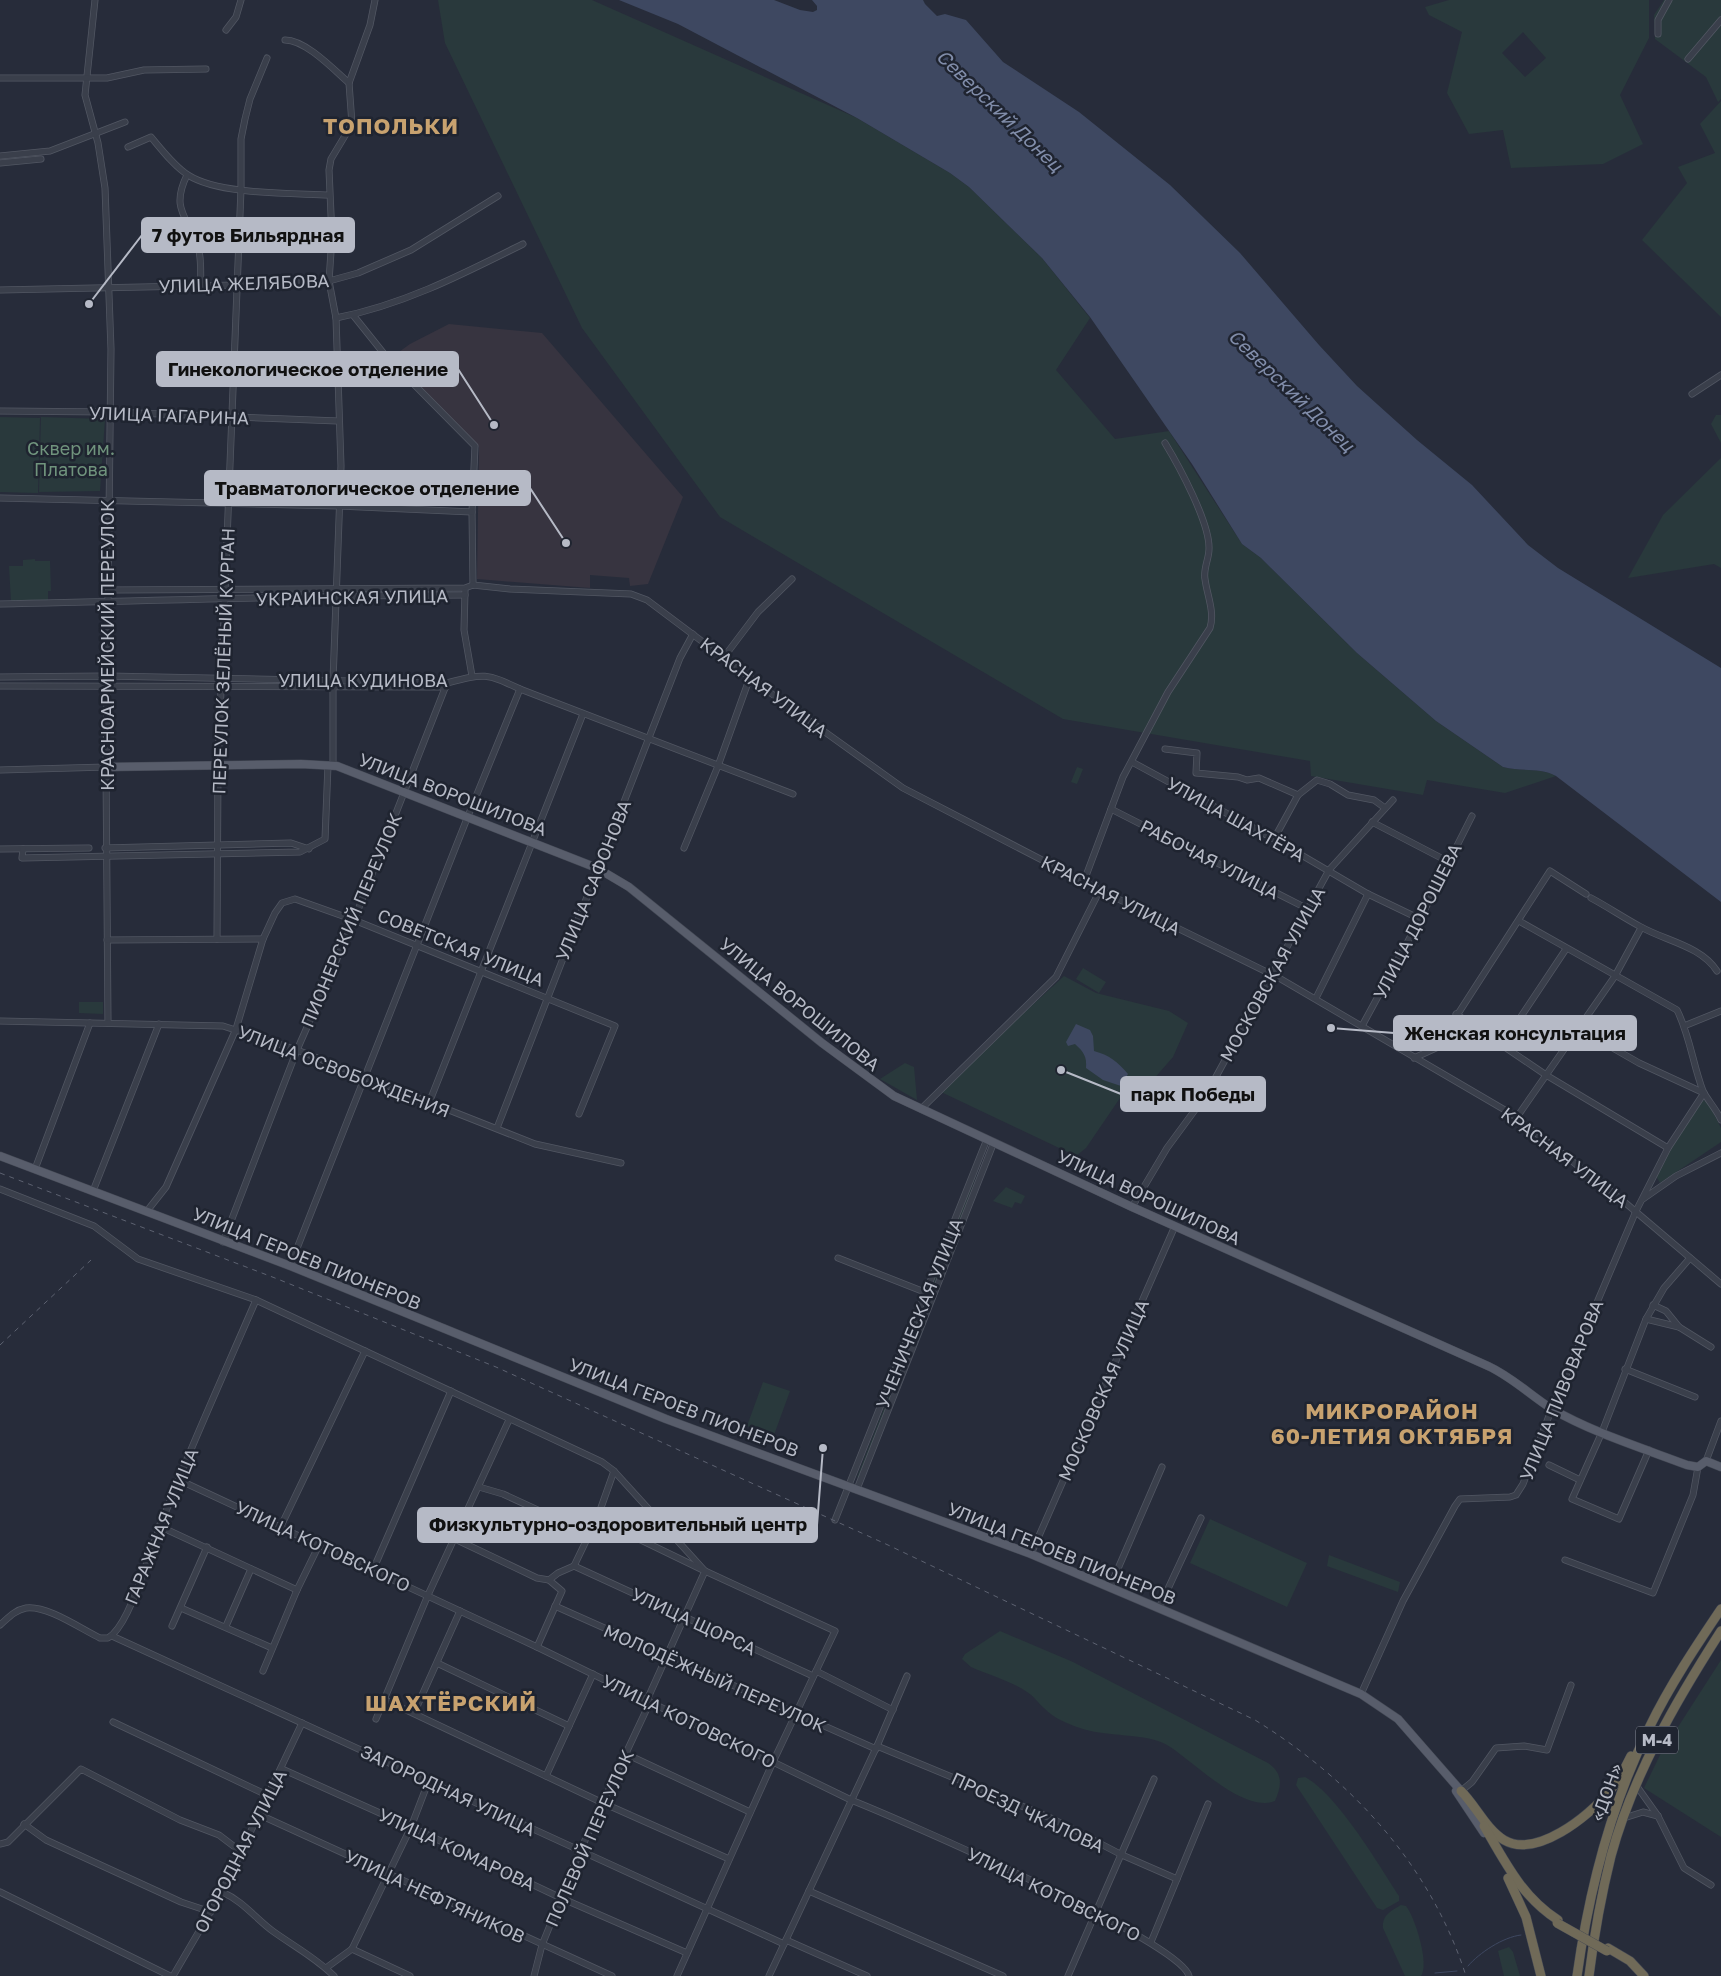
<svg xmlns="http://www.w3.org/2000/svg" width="1721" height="1976" font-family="'Golos Text',sans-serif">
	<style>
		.medical { fill: #373440 }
		.green { fill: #29393c; fill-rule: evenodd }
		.water { fill: #3e4861 }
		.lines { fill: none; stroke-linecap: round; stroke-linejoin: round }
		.stream { stroke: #3e4861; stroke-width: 1 }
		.minor-casing { stroke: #525763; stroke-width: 7 }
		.major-casing { stroke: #434854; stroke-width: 9 }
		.highway-casing { stroke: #424753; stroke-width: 10 }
		.minor { stroke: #3a3f4b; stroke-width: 5.5 }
		.major { stroke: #585d6b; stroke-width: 8 }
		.highway { stroke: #706a58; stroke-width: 9 }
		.rail { stroke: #5d6271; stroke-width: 1; stroke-dasharray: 5 5; stroke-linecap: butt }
		.highway-bridge-casing { stroke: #424753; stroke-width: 10; stroke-linecap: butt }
		.highway-bridge { stroke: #706a58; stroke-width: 9 }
		.labels { text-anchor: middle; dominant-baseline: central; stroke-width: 5; stroke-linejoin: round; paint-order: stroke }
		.shield { fill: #1f2430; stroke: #898d99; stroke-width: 1 }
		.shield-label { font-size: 16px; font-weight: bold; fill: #b6bac6 }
		.street-label { font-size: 18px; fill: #b6bac6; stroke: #1f2430 }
		.park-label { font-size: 18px; fill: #70947d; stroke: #1f2430 }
		.water-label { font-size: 19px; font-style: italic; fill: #818daa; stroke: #1f2430 }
		.district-label { font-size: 22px; font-weight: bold; letter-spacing: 1px; fill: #c8a26f; stroke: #1f2430 }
		.leader { fill: none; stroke: #b6bac6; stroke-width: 2 }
		.callout-dot { fill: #b6bac6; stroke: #1f2430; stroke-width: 2 }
		.callout { fill: #b6bac6; stroke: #b6bac6; stroke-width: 2 }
		.callout-label { font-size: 19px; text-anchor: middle; font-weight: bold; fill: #111 }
	</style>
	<rect width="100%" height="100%" fill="#272c3a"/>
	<path class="medical" d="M449,324L542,333L683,497L648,584L630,586L629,578L590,575V588L477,579L479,447L392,357L410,344Z"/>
	<g class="green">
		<path d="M438,0H592L857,118L950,173L969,187L1042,258L1090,318L1056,370L1115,439L1169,431L1242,544L1261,558L1357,653L1436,721L1503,767C1521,772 1540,767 1556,776L1505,793L1427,780L1423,795L1311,776L1310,761L1063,719L720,517L582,328L445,43Z"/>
		<path d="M1449,0H1649V38L1620,95L1643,144L1603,164L1511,168L1503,130L1469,134L1447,93L1462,32L1429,15L1425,7ZM1523,32L1546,58L1525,77L1502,53Z"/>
		<path d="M1664,0H1721V99L1718,102L1706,77L1655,39L1654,15Z"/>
		<path d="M1721,101V317L1642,240L1687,183L1678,167L1715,153L1700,124Z"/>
		<path d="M1716,415H1721V443L1711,424Z"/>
		<path d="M0,417L40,418L38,493L0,492Z"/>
		<path d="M41,417L105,419L100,491L39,492Z"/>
		<path d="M1721,458V568L1714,564L1628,578L1663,515Z"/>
		<path d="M35,559V561H50L51,591H48V601L11,602L9,566H23V560Z"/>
		<path d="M1077,767L1083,769L1077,784L1071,782Z"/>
		<path d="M1083,968L1106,982L1099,993L1076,979Z"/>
		<path d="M1064,976L1096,993L1169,1011L1188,1023L1173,1057L1152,1081L1144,1077L1135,1076L1086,1148L1076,1156L939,1091Z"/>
		<path d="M79,1002H103V1014L79,1013Z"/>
		<path d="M905,1063L914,1067L917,1100L880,1079Z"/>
		<path d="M1703,1100L1708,1102L1721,1128V1142L1660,1183L1656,1176L1672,1146Z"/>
		<path d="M983,1157L932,1298L859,1478L857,1477Z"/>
		<path d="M1006,1187L1025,1196L1021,1204L1015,1202L1012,1208L993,1201Z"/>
		<path d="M763,1382L790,1391L774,1435L747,1426Z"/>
		<path d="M1210,1519L1307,1563L1287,1607L1190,1563Z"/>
		<path d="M1329,1555L1400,1582L1398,1592L1327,1566Z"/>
		<path d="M1000,1631L1073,1662L1268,1763C1283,1773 1282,1785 1275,1801C1243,1814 1191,1759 1167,1745C1148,1733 1104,1737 1080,1728C1068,1724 1053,1718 1044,1708C1038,1703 1034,1696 1027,1692C1011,1681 989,1675 971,1667L962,1659L965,1654Z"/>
		<path d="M1721,1660V1837L1644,1788L1660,1755Z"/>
		<path d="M1305,1777C1337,1794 1379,1865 1399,1896V1901L1383,1910L1377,1908L1296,1785L1298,1778Z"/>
		<path d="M1401,1905L1406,1906C1415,1917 1430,1965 1421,1976H1405L1383,1928C1382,1915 1391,1911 1401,1905Z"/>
		<path d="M1509,1947L1513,1952L1520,1976H1504L1498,1951Z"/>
	</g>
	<g class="water">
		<path d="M619,0H774L800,10L813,12L817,10V6L812,0H923L925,4L937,16L945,14L966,20L1003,62L1079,112L1170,185L1240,253L1319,345L1357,386L1417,440L1472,485L1528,545L1558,568L1721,668V902L1556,776C1540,767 1521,772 1503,767L1436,721L1357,653L1261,558L1242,544L1192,464L1090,317L1042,258L969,187L950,173L857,118L678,24Z"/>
		<path d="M1076,1024L1090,1030L1093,1036L1094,1051C1109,1055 1118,1062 1128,1074L1121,1086L1103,1080L1086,1068C1087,1057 1084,1052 1075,1044L1068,1046L1066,1042Z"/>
	</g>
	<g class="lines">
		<g class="stream">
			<path d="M1468,1966C1479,1953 1503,1937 1521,1935"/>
			<path d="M1435,1973L1457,1971"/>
		</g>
		<g class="minor-casing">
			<g id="minor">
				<path d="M95,0L85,95L98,143L105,188L111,349L106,767L108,1023"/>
				<path d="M226,30L236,17L241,0"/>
				<path d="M1658,34V20L1669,0"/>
				<path d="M285,40C306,40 334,70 349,83"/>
				<path d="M1688,59L1721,20"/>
				<path d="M0,78H107L144,70L206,69"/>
				<path d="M128,147L151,137C162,150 174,166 188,175C219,195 292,193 329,195"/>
				<path d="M0,156L50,151L125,122"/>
				<path d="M0,163L41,159"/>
				<path d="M187,175C170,210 188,216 198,247C202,259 200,274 201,286"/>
				<path d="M0,290L237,285L329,281L358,273L411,250L498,196"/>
				<path d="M353,315L385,355L475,446L472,512L473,585"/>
				<path d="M336,318C403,305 463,274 523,244"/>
				<path d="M1692,394L1721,375"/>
				<path d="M0,411L110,412L338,421"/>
				<path d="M0,498L339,506L472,512"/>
				<path d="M473,585L510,589L631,594L647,600L772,694L903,788L1100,890L1279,978L1510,1113L1622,1200L1721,1284"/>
				<path d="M109,590L465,588L473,585"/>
				<path d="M465,591L464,630L472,676"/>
				<path d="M0,604C155,601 310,595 465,595"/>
				<path d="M724,657L758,612L792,579"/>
				<path d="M0,677L107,676L447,683C485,673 486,673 520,689L793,794"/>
				<path d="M0,686L446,687"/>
				<path d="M1165,749L1197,753L1196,773L1238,777L1247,780L1259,778L1298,795L1317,780L1330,784L1348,795L1374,800L1385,808"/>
				<path d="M1132,762L1274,839L1368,894L1420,919"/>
				<path d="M333,765V681L341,466L336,318L329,281L332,237L329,170L331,159L352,124L349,83L370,25L375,0"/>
				<path d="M0,770L106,767"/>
				<path d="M1111,809L1308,909"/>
				<path d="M1372,822L1449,862"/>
				<path d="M1274,839L1298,795"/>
				<path d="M105,848L291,843L309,849"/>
				<path d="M684,848L718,766L750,677"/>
				<path d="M0,849L89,848"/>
				<path d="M23,849L22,858L300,852L325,839L328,765"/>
				<path d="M1084,881L1123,777L1168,692L1210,628C1215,612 1207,595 1205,579C1203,569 1209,559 1209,549C1210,523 1179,466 1165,443"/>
				<path d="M1591,898C1608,907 1624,918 1641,927C1666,941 1701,946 1717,971"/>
				<path d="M1519,921L1677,1010C1690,1036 1693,1065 1703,1091C1706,1098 1717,1110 1721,1120"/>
				<path d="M217,939L218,765L241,189V139L245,119L250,99L267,58"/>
				<path d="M107,940L263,939"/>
				<path d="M1316,998L1368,894"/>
				<path d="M1456,1014L1546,1075L1668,1148"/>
				<path d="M0,1021L223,1026L297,1050L535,1144L621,1163"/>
				<path d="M1362,1026L1420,919L1472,816"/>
				<path d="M1684,1026L1721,1011"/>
				<path d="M1502,1045L1566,949"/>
				<path d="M1414,1058L1436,1048L1550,871L1586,894"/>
				<path d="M429,1103L583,714"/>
				<path d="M921,1109L1056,977L1100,890"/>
				<path d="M1517,1117L1615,976L1641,928"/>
				<path d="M497,1128L680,658L693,634"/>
				<path d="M35,1169L90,1023"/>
				<path d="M0,1189L94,1226L138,1259L256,1300L602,1462L614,1471L705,1571L835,1631L773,1762L677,1976"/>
				<path d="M93,1191L159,1024"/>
				<path d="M1643,1199L1676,1176L1721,1153"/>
				<path d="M1132,1207L1167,1148L1206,1095L1329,870L1393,800"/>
				<path d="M147,1211L166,1187L236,1029L263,939L275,913L282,903L295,899L354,920L615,1026L579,1114"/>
				<path d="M223,1242L297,1050L354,920L447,683"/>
				<path d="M838,1258L927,1293"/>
				<path d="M290,1266L468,816L520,689"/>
				<path d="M1653,1305L1666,1311L1679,1327"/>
				<path d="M1646,1319L1679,1327L1711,1347"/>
				<path d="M1625,1369L1695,1397"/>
				<path d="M1649,1450L1619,1519L1572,1499L1602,1432L1646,1319L1664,1288L1690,1258"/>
				<path d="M1706,1461L1721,1421"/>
				<path d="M1549,1465L1580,1480"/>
				<path d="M179,1480L537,1647L851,1800C899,1819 1180,1941 1189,1976"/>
				<path d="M479,1487L503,1494L590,1534"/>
				<path d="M857,1489L994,1142"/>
				<path d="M598,1516L612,1526L705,1571L647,1700"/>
				<path d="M835,1520L987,1139"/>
				<path d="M159,1526L297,1590"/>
				<path d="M281,1526L365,1351"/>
				<path d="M455,1539L537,1578L549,1580"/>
				<path d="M1031,1554L1175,1226"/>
				<path d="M1565,1560L1653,1593L1693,1495L1698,1467"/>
				<path d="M574,1566L813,1676"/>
				<path d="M373,1570L451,1391"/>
				<path d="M1110,1587L1162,1467"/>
				<path d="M555,1606L876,1749"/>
				<path d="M181,1608L272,1648"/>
				<path d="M1159,1608L1201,1518"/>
				<path d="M0,1625C8,1618 15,1610 26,1608C47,1605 81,1629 100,1638H108C125,1628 138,1586 145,1568C177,1476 218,1388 256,1300"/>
				<path d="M172,1626L207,1547"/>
				<path d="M226,1626L251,1569"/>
				<path d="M112,1636L784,1944"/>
				<path d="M537,1647L562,1591L549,1580L558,1573L574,1566L598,1516L614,1471"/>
				<path d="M437,1663L569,1726"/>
				<path d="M263,1671L297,1590L319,1545"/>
				<path d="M816,1671L893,1710"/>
				<path d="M1361,1694L1403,1601L1455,1506L1460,1499L1510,1497L1516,1495L1523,1484L1552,1408L1636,1211L1668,1148L1704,1093L1639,1063L1578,1028"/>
				<path d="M385,1700L603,1803L729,1859"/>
				<path d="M414,1713L460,1611"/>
				<path d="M376,1719L428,1595L509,1420"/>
				<path d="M113,1722L269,1796"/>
				<path d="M877,1746L1053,1819L1122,1855L1177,1879"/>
				<path d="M626,1754L750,1812"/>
				<path d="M282,1769L411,1827L561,1898L687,1953"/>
				<path d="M546,1776L593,1674"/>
				<path d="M1636,1785L1658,1816L1684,1868L1711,1885"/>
				<path d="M1461,1791L1472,1782L1496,1748L1524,1746L1547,1750L1571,1685"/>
				<path d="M260,1815L612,1976"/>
				<path d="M1624,1818L1643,1812L1658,1816"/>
				<path d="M24,1824L46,1840L181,1902L211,1912"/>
				<path d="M0,1844L8,1842L81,1769L180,1820L219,1835L240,1851"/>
				<path d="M809,1891L1003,1976"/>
				<path d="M0,1892L170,1976"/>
				<path d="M222,1892C243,1901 256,1919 274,1932C295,1947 316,1958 334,1976"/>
				<path d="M786,1940L867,1976"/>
				<path d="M1151,1942L1208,1804"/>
				<path d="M352,1949L410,1976"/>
				<path d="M326,1968L352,1949L411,1827L429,1780"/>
				<path d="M173,1976L222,1892L302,1723"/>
				<path d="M534,1976L542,1945L580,1851L650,1702"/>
				<path d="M769,1976L877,1746L907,1676"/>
				<path d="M1068,1976L1154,1779"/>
			</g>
		</g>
		<g class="major-casing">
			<g id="major">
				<path d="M106,767L301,764L337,766L597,868L629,887L822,1043L894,1096L1132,1207L1488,1366C1512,1377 1530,1395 1552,1409C1591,1432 1645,1449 1687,1465L1698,1467L1706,1461L1721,1467"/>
				<path d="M0,1156L293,1267L666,1419L1031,1554L1361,1694L1398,1719L1461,1791L1458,1793"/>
				<path d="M1456,1791L1484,1833"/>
			</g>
		</g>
		<g class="highway-casing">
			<g id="highway">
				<path d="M1461,1791C1476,1806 1486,1829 1504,1840C1536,1859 1589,1816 1609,1792C1618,1781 1625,1769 1631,1756"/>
				<path d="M1484,1826C1505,1862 1522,1897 1558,1920"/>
				<path d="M1508,1878L1526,1917L1541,1976"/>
				<path d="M1608,1948L1630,1961L1644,1976"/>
				<path d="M1577,1976C1589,1890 1611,1804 1650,1726C1670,1685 1696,1646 1721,1609"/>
				<path d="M1589,1976C1594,1936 1601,1896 1611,1856C1633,1775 1676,1701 1721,1631"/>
			</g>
		</g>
		<use href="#minor" class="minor"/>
		<use href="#major" class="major"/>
		<use href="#highway" class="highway"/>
		<g class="rail">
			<path d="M0,1173L275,1278L496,1367L888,1545L1255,1720C1352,1780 1431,1866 1466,1976"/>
			<path d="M0,1345L91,1260"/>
		</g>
		<g class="highway-bridge-casing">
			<path id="highway-bridge" d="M1557,1923L1607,1951"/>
		</g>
		<use href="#highway-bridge" class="highway-bridge"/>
	</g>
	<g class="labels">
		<rect class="shield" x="1636" y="1726.5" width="42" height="27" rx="4"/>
		<g class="shield-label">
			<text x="1657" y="1740">М-4</text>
		</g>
		<g class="street-label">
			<text transform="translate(244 283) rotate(-2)">УЛИЦА ЖЕЛЯБОВА</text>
			<text transform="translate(169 415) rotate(2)">УЛИЦА ГАГАРИНА</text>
			<text transform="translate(352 597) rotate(-1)">УКРАИНСКАЯ УЛИЦА</text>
			<text transform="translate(107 645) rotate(-90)">КРАСНОАРМЕЙСКИЙ ПЕРЕУЛОК</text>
			<text transform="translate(223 661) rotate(-88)">ПЕРЕУЛОК ЗЕЛЁНЫЙ КУРГАН</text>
			<text x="363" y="680">УЛИЦА КУДИНОВА</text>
			<text transform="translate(764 687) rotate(37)">КРАСНАЯ УЛИЦА</text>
			<text transform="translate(453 794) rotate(21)">УЛИЦА ВОРОШИЛОВА</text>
			<text transform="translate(1236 819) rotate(29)">УЛИЦА ШАХТЁРА</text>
			<text transform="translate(1210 859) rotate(27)">РАБОЧАЯ УЛИЦА</text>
			<text transform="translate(593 880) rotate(-68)">УЛИЦА САФОНОВА</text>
			<text transform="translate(1111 895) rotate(27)">КРАСНАЯ УЛИЦА</text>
			<text transform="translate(351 920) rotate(-67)">ПИОНЕРСКИЙ ПЕРЕУЛОК</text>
			<text transform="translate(1417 921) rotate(-63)">УЛИЦА ДОРОШЕВА</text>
			<text transform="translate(461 947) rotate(22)">СОВЕТСКАЯ УЛИЦА</text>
			<text transform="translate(1272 974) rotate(-61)">МОСКОВСКАЯ УЛИЦА</text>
			<text transform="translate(800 1004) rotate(39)">УЛИЦА ВОРОШИЛОВА</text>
			<text transform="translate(344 1071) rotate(21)">УЛИЦА ОСВОБОЖДЕНИЯ</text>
			<text transform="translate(1565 1157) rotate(37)">КРАСНАЯ УЛИЦА</text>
			<text transform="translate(1149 1197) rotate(25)">УЛИЦА ВОРОШИЛОВА</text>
			<text transform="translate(307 1258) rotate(22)">УЛИЦА ГЕРОЕВ ПИОНЕРОВ</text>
			<text transform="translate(919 1313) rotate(-68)">УЧЕНИЧЕСКАЯ УЛИЦА</text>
			<text transform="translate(1103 1390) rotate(-66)">МОСКОВСКАЯ УЛИЦА</text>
			<text transform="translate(1561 1390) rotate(-68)">УЛИЦА ПИВОВАРОВА</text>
			<text transform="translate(684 1407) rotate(21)">УЛИЦА ГЕРОЕВ ПИОНЕРОВ</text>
			<text transform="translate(161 1526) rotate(-68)">ГАРАЖНАЯ УЛИЦА</text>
			<text transform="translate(323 1546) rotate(25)">УЛИЦА КОТОВСКОГО</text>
			<text transform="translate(1062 1553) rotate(22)">УЛИЦА ГЕРОЕВ ПИОНЕРОВ</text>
			<text transform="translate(694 1621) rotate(25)">УЛИЦА ЩОРСА</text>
			<text transform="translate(715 1678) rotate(24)">МОЛОДЁЖНЫЙ ПЕРЕУЛОК</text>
			<text transform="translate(689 1721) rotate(26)">УЛИЦА КОТОВСКОГО</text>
			<text transform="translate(448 1790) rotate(25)">ЗАГОРОДНАЯ УЛИЦА</text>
			<text transform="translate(1606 1792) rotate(-70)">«ДОН»</text>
			<text transform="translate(1028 1812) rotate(25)">ПРОЕЗД ЧКАЛОВА</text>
			<text transform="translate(589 1838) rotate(-66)">ПОЛЕВОЙ ПЕРЕУЛОК</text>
			<text transform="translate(457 1849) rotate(25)">УЛИЦА КОМАРОВА</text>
			<text transform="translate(240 1851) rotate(-63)">ОГОРОДНАЯ УЛИЦА</text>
			<text transform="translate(1054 1894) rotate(26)">УЛИЦА КОТОВСКОГО</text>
			<text transform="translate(435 1896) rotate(25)">УЛИЦА НЕФТЯНИКОВ</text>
		</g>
		<g class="park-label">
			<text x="71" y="448">Сквер им.<tspan x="71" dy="21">Платова</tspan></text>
		</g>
		<g class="water-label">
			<text transform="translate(1000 110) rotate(44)">Северский Донец</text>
			<text transform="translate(1292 390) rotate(44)">Северский Донец</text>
		</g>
		<g class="district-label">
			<text x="391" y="125">ТОПОЛЬКИ</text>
			<text x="1392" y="1410">МИКРОРАЙОН<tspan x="1392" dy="25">60-ЛЕТИЯ ОКТЯБРЯ</tspan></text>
			<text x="451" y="1702">ШАХТЁРСКИЙ</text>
		</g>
	</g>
	<path class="leader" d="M89 304L142 235M494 425L458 369M566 543L530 488M1331 1028L1394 1033M1061 1070L1121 1094M823 1448L817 1525"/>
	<g class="callout-dot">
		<circle cx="89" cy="304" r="5"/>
		<circle cx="494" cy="425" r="5"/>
		<circle cx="566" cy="543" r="5"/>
		<circle cx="1331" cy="1028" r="5"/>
		<circle cx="1061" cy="1070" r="5"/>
		<circle cx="823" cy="1448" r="5"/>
	</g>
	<g class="callout">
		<rect x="142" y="218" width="212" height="34" rx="5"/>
		<rect x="157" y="352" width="301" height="34" rx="5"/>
		<rect x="205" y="471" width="325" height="34" rx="5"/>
		<rect x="1394" y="1016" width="242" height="34" rx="5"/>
		<rect x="1121" y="1077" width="144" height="34" rx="5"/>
		<rect x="418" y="1508" width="399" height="34" rx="5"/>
	</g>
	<g class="callout-label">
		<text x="248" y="242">7 футов Бильярдная</text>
		<text x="308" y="376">Гинекологическое отделение</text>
		<text x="367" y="495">Травматологическое отделение</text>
		<text x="1515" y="1040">Женская консультация</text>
		<text x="1193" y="1101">парк Победы</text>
		<text x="618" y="1531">Физкультурно-оздоровительный центр</text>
	</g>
</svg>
